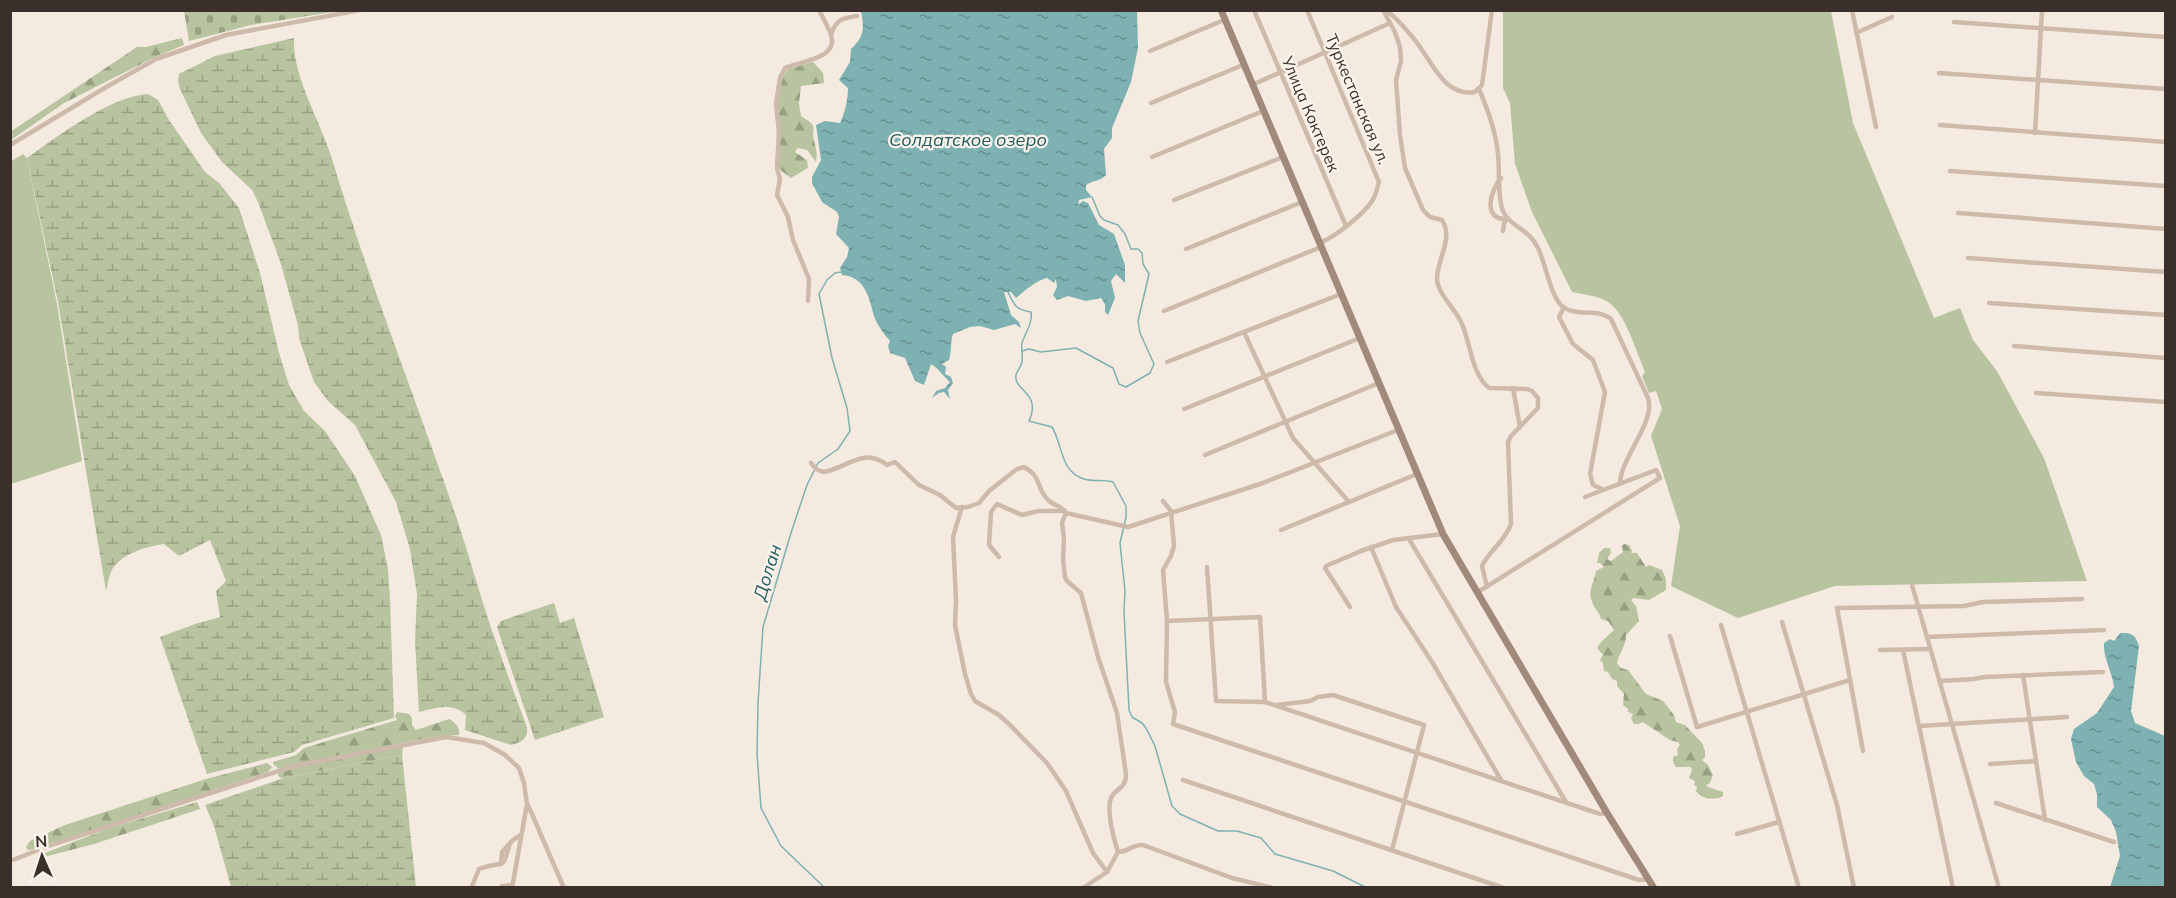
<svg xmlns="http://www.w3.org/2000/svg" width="2176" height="898" font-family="Mulish,sans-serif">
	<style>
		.green { fill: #b8c49f }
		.forest { fill: url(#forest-firs) }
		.wetland { fill: url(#wetland-marsh) }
		.cemetery { fill: url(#cemetery-stones) }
		.water { fill: url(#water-ripples) }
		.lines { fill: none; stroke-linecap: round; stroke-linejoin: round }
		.stream { stroke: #7eb1b2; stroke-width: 1.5 }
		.minor { stroke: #cdbaab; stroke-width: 4.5 }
		.secondary { stroke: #a1897c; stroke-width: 7 }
		.labels { text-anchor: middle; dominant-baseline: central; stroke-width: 4.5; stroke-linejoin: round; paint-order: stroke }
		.street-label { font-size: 16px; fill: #3b2f2b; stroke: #fbf4ed }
		.water-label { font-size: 18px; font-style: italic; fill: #1f5b5e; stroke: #fbf4ed }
	</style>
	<defs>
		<pattern id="forest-firs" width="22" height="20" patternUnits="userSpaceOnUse" patternTransform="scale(1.5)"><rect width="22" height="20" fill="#b8c49f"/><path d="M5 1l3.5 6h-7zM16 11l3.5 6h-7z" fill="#97a082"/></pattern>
		<pattern id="wetland-marsh" width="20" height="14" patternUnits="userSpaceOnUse" patternTransform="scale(1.5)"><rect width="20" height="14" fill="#b8c49f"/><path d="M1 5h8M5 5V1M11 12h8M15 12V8" fill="none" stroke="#97a082"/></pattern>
		<pattern id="cemetery-stones" width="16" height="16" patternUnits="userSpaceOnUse" patternTransform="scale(1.5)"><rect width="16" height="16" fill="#b8c49f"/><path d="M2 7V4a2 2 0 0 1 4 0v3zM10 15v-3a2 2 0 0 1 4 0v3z" fill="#97a082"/></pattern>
		<pattern id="water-ripples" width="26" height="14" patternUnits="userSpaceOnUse" patternTransform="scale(1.5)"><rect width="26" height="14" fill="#7eb1b2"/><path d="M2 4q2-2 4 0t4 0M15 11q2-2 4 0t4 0" fill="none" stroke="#689091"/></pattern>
	</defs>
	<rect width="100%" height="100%" fill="#f4eae0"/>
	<g class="green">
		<path d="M1503,11H1831L1853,123L1934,318L1960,308L1973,340L1997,371L2044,458L2087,581L1835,586L1738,618L1671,586L1680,526L1651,436L1662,409L1656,391L1649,393L1648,391L1642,376L1645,372C1637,353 1627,320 1613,306C1604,296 1585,295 1572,292L1532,212L1515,164L1510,103L1503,88Z"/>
		<path d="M23,154L27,158L57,304L82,461L11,484L10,162Z"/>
	</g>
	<g class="forest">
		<path d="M182,38L184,45L155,57L64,103L11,140V132L13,130L137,47H146Z"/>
		<path d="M813,62L823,73L824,83L801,86L799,104L801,116C805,119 812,122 813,126C814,128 813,134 813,136C815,146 818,151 816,162L807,150L798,148L796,150L795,152L807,160L808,168L791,178L779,169C778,143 771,90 788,69Z"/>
		<path d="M1624,544L1629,545L1632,551L1631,553H1637L1646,567L1649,565L1662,570L1666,579V590L1649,600L1633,598L1631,600L1636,606L1639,621L1626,635C1626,646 1620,651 1617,663L1621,668L1628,670L1646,694L1663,701L1674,715L1676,722L1685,725L1702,743L1705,751V757L1702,760L1708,765L1713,775L1710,783L1706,785L1708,787L1723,792V796C1715,801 1701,799 1696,791L1697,787L1694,785L1695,781L1689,778L1692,770L1691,767H1676L1673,762V757L1678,755L1677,749L1680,745L1678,742L1670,740L1643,722L1639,724H1634L1631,718L1633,714L1628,712V709L1623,705L1624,694L1617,686V681L1612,679L1608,672L1604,671L1603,663L1600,660L1603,655L1597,648L1600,643L1614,630L1608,621L1601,619C1599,611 1594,609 1592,601C1587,591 1595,581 1596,571L1604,567L1600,563H1597L1599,553L1604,548H1610L1611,553L1607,559L1611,561L1623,552L1622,546Z"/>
		<path d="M397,712L409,714L412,718V725L416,730L449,719C456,723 460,727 459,735L440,736L412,741L279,769L273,764V762L296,755L304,748L397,720L395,716Z"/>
		<path d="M403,746L402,755L284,778H280L278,775L279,772L296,767Z"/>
		<path d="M267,763L272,767L268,772L40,848L28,850L26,847L30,841L65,825L206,779Z"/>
		<path d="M197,802L200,809L94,844L40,858L37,856L107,829Z"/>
	</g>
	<g class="wetland">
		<path d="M294,38C292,76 321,122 332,159C368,279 415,397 456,516C468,552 478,589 490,625C502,659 514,693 527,727C528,739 522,742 511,745L465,730L466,715C452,702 436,708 419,712L415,641L417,594L410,549L396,502L355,425L328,401L314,382L299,338L298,325L280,261L258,202L252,190L222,162L201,133L180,89L178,80L179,74L215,56Z"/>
		<path d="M148,94L158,100L169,120L205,172L219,183L239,208L260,273L279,353L289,385L304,411L325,431L355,476L381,535L388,569L390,599L394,718L302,745L294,752L207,774L160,637L195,624L220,617L216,591L226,581L210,540L179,556L164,544C148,546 123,553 113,568C109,574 108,584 106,591L58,302L27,158C58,136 111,96 148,94Z"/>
		<path d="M554,603L560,623L574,618L604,717L535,740L497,627L501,621Z"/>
		<path d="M402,755L416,887H231L214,826L205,805L284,778Z"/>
	</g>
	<path class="cemetery" d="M184,11L339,10V11L251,25L189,41Z"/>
	<g class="water">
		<path d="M861,11H1137L1138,48L1131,82L1112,128V138L1104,149L1106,175C1101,181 1093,180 1086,185V190L1092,197L1079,200L1078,205L1083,201L1088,203L1099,225L1114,234L1125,265V283L1116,274L1111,281L1115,298L1108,315L1105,312V304L1101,298L1086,301L1068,296L1057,300L1053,295L1057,287L1056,279L1054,283L1047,278C1037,280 1024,291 1016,298L1011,292H1004L1011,315L1019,322L1021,328L1015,324L994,330L980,326L970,327L953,334C950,343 952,351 949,360L942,364L946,367L945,374L951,377L953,383L948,390L950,399L944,392L939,393L932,398L936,391L945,388L950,382C943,376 939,369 931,364L924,385L915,381L905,358L890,353L888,346L890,341C884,334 877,325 874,316C869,297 865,277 842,275L840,268L847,257L849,248L836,234L839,217L837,212L822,202L812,183V177L821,160L816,125L825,121L840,123C845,113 848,99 848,88L839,80L850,62L851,49C865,36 864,28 861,11Z"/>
		<path d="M2120,633C2132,633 2135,634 2139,646L2131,711L2135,723L2165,736V887H2110L2120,856L2116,832L2111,820L2097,807V794L2094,784L2084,776L2076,762L2071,739L2074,729L2097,713L2114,687C2112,671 2103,658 2104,643L2110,639L2114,641Z"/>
	</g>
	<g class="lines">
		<g class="stream">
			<path d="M1008,292C1014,305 1016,310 1031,312C1033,323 1025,333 1022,343C1021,350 1023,356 1022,362C1021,367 1017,371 1016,375C1013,391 1042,392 1029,421L1052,427C1063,445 1060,472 1084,479C1094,482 1103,479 1113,482L1126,506V517L1120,543L1125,591L1124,611L1129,710L1132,717L1142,723L1146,728L1155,746L1172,806L1180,814L1218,831H1237L1261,838L1275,854L1333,871L1367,888"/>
			<path d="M1022,351L1029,349L1041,352L1076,348L1113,368L1119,384L1126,387L1150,373L1154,364L1140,333L1138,321L1149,274L1143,264L1142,253L1138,249H1131L1125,234L1118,225L1104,220L1100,216L1092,197"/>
			<path d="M816,467L818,463L838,449L850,431L847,408L832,358L819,294L827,280L835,273L841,272"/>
			<path d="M814,471L807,485L791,533L763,627L758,703L757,754L761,808L781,846L825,888"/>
		</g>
		<g class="minor">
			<path d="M1254,10L1346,226"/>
			<path d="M1307,10L1379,182C1377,188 1376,196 1372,201C1364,214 1334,238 1319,243"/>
			<path d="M1383,10L1395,32L1400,47L1401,61L1396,80L1400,135L1405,168L1423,210L1430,217L1442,220C1454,238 1437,259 1437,279C1438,295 1456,309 1462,324C1470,342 1472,375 1489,388L1527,389L1532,391L1538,398V408L1511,436L1508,442L1511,524C1506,540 1489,551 1482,566L1487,587"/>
			<path d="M1384,10C1392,13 1396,19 1402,25C1408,32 1415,39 1420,47C1434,67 1447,97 1475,92L1482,85L1492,10"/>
			<path d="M1852,10L1876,127"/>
			<path d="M1954,22L2166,37"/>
			<path d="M1856,33L1892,17"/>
			<path d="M831,34C837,19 842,18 857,16"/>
			<path d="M1150,51L1224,20"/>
			<path d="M1939,73L2166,89"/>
			<path d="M1252,85L1390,23"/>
			<path d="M1479,89C1488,110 1496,131 1498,154C1500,170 1497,200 1504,213C1509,225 1530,230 1538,248C1546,264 1550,296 1563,307C1577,317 1598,308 1611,319L1648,398C1656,422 1621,457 1620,483"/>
			<path d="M1151,103L1243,65"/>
			<path d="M1940,125L2166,142"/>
			<path d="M2035,133L2042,10"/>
			<path d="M10,145L108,86L156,59L226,35L360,10"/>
			<path d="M1152,157L1263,111"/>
			<path d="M1950,171L2166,186"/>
			<path d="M1501,178C1490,191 1482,220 1507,219L1504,223L1503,231"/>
			<path d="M1174,200L1283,157"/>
			<path d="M1958,213L2166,229"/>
			<path d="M1186,249L1302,202"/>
			<path d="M1968,258L2166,272"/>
			<path d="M808,301L809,279L793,240L788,217L777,195L780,179L777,168L779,132L776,104L780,78L785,68C800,61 842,59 830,32C827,25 823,18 819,10"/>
			<path d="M1989,303L2166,315"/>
			<path d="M1564,307L1559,317L1573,344L1593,360L1605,392L1590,474L1593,485L1602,489"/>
			<path d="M1164,311L1321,247"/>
			<path d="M1244,332L1293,438L1349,502"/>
			<path d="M2014,346L2166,358"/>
			<path d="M1167,362L1341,294"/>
			<path d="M1513,388L1520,427"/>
			<path d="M2036,393L2166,402"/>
			<path d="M1184,409L1360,338"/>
			<path d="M1205,455L1379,383"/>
			<path d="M811,463L816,469L823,472C846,469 863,446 887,465L895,462L919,485L940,495L956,508L968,507L979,503L989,491L1017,469L1024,467C1042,477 1036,487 1047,499C1053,506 1062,505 1066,513L1128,527L1260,484L1398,430"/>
			<path d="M1163,501L1171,511L1174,546L1171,556L1163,570L1167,621L1166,682L1175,712L1173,724L1639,880L1649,879"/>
			<path d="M962,507L953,537L956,600L955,625L965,674L971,694L975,701L999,715L1010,725L1047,763L1066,791L1093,853L1107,872"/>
			<path d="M1066,513L1062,523L1064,538L1063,559L1065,577L1067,581L1081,593L1098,657L1117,713L1126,774C1126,790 1116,787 1111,798C1106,810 1114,840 1118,852L1107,872L1083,888"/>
			<path d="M1281,530L1417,474"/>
			<path d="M1409,539L1566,802"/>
			<path d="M1371,547L1396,607L1432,662L1501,780"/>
			<path d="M999,557L989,545L991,512L997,504L1022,515L1038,511H1065"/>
			<path d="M1207,567L1216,701L1265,702L1600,814L1607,813"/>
			<path d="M1912,585L1999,888"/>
			<path d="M1478,592L1660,478L1656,470L1585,497"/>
			<path d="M1350,607L1325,568L1326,566L1361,551L1393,540L1443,534"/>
			<path d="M1167,621L1260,617L1265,702"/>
			<path d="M1782,622L1837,805L1854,888"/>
			<path d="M1721,625L1799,888"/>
			<path d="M1670,636L1697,727L1850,680"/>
			<path d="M1927,637L2104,630"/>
			<path d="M1880,650L1930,649"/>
			<path d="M1903,650L1953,888"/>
			<path d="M2023,675L2045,820"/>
			<path d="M1940,681L1974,679L1985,677L2103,672"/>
			<path d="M1277,705L1310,701L1318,697L1333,695L1424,725L1392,850"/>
			<path d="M1919,726L2067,717"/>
			<path d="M1863,751L1837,608L1964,606L1983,602L2082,599"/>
			<path d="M1990,764L2036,761"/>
			<path d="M1183,780L1504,888"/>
			<path d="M1996,803L2114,842"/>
			<path d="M528,805L564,888"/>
			<path d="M1737,834L1779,822"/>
			<path d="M1118,852C1128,852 1133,844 1143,845L1232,878L1273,888"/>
			<path d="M10,861L54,844L294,766L446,737L484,743L505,755L519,768L524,783L527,804L512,888"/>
			<path d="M501,864L502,852L513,840L521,835"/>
			<path d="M472,886L479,869C505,859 502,873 510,843"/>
			<path d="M502,886L512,885"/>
		</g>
		<path class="secondary" d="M1221,10L1443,534L1607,813L1654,888"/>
	</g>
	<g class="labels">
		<g class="street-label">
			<text transform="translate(1358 99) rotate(67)">Туркестанская ул.</text>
			<text transform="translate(1311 114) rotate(67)">Улица Коктерек</text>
		</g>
		<g class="water-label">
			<text x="968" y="139">Солдатское озеро</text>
			<text transform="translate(767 572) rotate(-73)">Долан</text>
		</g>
	</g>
	<rect width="2176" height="898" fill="none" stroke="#3b2f2b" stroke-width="24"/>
	<g transform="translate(42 856) rotate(357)" stroke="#fbf4ed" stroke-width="4.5" paint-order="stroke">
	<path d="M0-4.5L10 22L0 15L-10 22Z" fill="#3b2f2b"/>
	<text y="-9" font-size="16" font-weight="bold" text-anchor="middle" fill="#3b2f2b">N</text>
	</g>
</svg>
